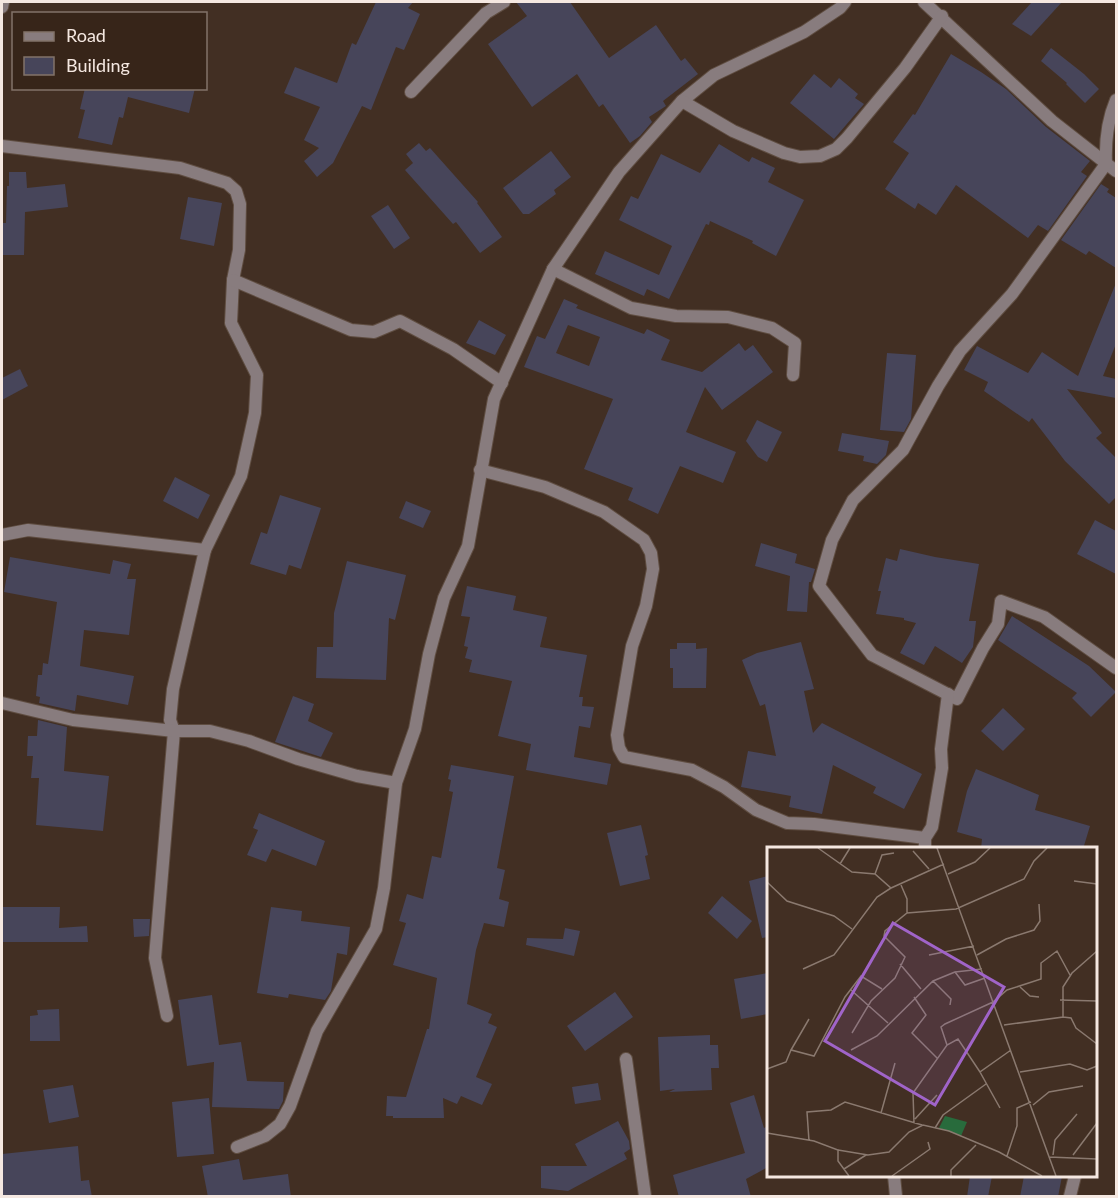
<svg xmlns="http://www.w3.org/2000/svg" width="1118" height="1198" font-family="Lato,sans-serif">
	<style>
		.building { fill: #47455a; fill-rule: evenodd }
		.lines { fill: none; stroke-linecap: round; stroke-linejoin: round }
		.street-casing { stroke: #5f4d41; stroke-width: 14 }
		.street { stroke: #887c7e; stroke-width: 12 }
		.inset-road { fill: none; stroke: #8a796f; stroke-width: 1.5 }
		.view { fill: #a064c9; fill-opacity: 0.15; stroke: #a064c9; stroke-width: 3 }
		.inset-edge { fill: none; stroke: #f5e8e1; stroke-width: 3 }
	</style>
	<rect width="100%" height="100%" fill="#422f23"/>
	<g class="building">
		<path d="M376,2H413L408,8L420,14L404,50L396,47L371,110L362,106L333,163L317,177L304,161L319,148L304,140L320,107L284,93L295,67L337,83L352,43L356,45Z"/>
		<path d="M516,2H570L609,58L656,25L681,61L685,58L698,74L663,101L666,106L649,117L652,122L640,136L630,143L603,104L599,107L577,74L532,107L488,44L527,16Z"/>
		<path d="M1032,2H1062L1031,36L1012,24Z"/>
		<path d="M1051,48L1084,74L1099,89L1085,103L1066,84L1067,83L1041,61Z"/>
		<path d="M951,54L981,72L1006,89L1046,127L1090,161L1081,172L1087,176L1048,231L1038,225L1028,238L956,185L936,215L918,203L915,209L885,189L909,153L893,142L913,114L915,115Z"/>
		<path d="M814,74L831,88L839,78L858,94L855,98L864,104L834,139L790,103Z"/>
		<path d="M85,88H195L189,113L128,97L123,118L119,117L112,145L78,138L85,110L80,109Z"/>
		<path d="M419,143L426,151L430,148L478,202L477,203L502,237L480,253L456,222L453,224L405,170L413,163L406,154Z"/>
		<path d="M719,144L749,162L752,157L775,168L768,182L804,200L776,256L752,243L753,241L710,221L709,225L706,224L669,299L647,289L644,296L595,274L605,251L659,275L672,246L619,220L631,196L638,199L661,154L700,173Z"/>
		<path d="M551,151L571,177L554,190L556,194L529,214H523L503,188Z"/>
		<path d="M9,172H26L27,188L65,184L68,207L25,212L24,255H2V223H6L7,186H9Z"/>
		<path d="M1101,184L1109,189L1107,192L1116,198V268L1089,251L1086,255L1061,240Z"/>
		<path d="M188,197L222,203L214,246L180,239Z"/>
		<path d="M388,205L410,238L394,249L371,216Z"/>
		<path d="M1116,283V344L1103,376L1116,379V398L1067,389L1102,433L1096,438L1116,458V497L1109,504L1065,461L1032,418L1029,422L984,391L988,382L964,370L977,346L1028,373L1042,352L1078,376Z"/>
		<path d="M564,299L578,305L576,308L644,334L647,329L670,340L661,360L702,372L739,343L745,351L753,345L773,372L722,410L705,387L686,432L736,452L723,483L680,466L658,514L628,500L633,488L584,469L613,399L524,367L537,336L545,339ZM568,325L600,337L589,366L556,353Z"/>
		<path d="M479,320L506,335L495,355L466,343Z"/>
		<path d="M887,353L916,355L911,419L904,432L880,430Z"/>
		<path d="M20,369L28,386L2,400V378Z"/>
		<path d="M757,420L782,432L767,462L758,457L746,441Z"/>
		<path d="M842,433L889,441L886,455L877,464L863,461L864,456L838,451Z"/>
		<path d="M175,477L210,495L198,519L163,501Z"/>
		<path d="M280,495L321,508L301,569L289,565L286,575L250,564L261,532L267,534Z"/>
		<path d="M406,501L431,511L423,528L399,518Z"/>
		<path d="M1095,520L1116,531V574L1077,554Z"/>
		<path d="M761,543L797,554L795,563L815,569L811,582H809L807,612L787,611L790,576L755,566Z"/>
		<path d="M900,549L935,557L979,564L969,621H976L973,647L962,663L935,646L924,665L900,653L916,623L904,620V618L876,614L881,591H878L886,558L897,561Z"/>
		<path d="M10,557L110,574L113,560L131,564L127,579H136L129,635L84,630L80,666L134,676L128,705L77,695L75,711L39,703L40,697L36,696L38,675H42L43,663L48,664L57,602L4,592Z"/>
		<path d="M347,561L406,575L395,620L389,618L386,680L316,678L317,647H333L334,613Z"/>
		<path d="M467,586L516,596L513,610L547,617L540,647L587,655L579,697H583L582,706L594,707L590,728L579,726L574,757L611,764L607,785L526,770L531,744L498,736L512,681L469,672L472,660L465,658L468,647L464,646L470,617L461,616Z"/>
		<path d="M1012,616L1089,666L1116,692L1091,717L1072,698L1077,693L998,640Z"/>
		<path d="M801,642L814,689L804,691L813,733L822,723L922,774L904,809L873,793L876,787L833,765L822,814L789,807L791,796L741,787L748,751L776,756L765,704L760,706L742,660L757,653Z"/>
		<path d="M677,643H696V649L707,648L706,688H673V668H670V649H677Z"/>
		<path d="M293,696L314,704L308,721L333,733L321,757L275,742Z"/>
		<path d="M1003,708L1025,729L1003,751L981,731Z"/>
		<path d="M38,720L67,727L64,771L109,776L103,831L36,825L39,778H31L33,756H27L28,736H37Z"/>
		<path d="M451,765L514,776L497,868L505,870L499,899L509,902L504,927L484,923L476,950L467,1004L492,1014L488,1023L497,1027L476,1077L492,1084L482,1105L461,1096L457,1104L443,1098L444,1118H393V1116H386L387,1096L406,1097L427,1029H429L437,978L393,965L406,923L399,921L407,894L423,899L432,856L441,858L453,792L449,791L451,780L448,779Z"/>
		<path d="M976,769L1039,795L1035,810L1090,826L1083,849H981L982,839L957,832L967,791Z"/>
		<path d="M259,813L325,841L316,866L272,849L266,862L247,855L258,830L253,828Z"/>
		<path d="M641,825L648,855L645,856L650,879L620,886L607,833Z"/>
		<path d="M768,876V937L762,938L749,881Z"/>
		<path d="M722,896L752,921L737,939L708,913Z"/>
		<path d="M2,907H60L59,928L87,926L88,942H2Z"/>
		<path d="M271,907L302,911L301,921L350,927L347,955L337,953L331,991L325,1000L289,994L288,998L257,993Z"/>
		<path d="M133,919H150L149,936L134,937Z"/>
		<path d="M565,928L580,931L574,956L526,945L527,938L563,939Z"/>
		<path d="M768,973V1014L741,1019L734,979Z"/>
		<path d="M615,992L633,1017L585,1051L567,1026Z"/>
		<path d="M212,995L219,1045L241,1042L247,1081L284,1082L283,1101L279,1109L212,1107L214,1062L187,1066L178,1000Z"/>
		<path d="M59,1009L60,1041H30V1016L38,1015L37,1010Z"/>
		<path d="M710,1035V1045H718L719,1068H711L712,1090L669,1092L675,1089L660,1091L658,1037Z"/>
		<path d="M598,1083L601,1100L575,1104L572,1087Z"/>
		<path d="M73,1085L79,1117L49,1123L43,1090Z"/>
		<path d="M754,1095L764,1128L768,1126V1167L746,1179L751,1197H679L673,1175L745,1153L730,1103Z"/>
		<path d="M209,1098L214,1154L177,1157L172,1102Z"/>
		<path d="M618,1121L629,1141L630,1149L624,1153L627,1159L568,1191L541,1188V1166H587L575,1144Z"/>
		<path d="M78,1146L81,1181L89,1180L92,1197H2V1154Z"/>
		<path d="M239,1159L243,1180L288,1174L291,1197H208L202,1166Z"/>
		<path d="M970,1176H992L988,1197H967Z"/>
		<path d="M1024,1176H1062L1058,1197H1020Z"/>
	</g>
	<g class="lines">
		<g class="street-casing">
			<g id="street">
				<path d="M924,2L1052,121L1116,171"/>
				<path d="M2,7L3,2"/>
				<path d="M411,92L486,13L504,2"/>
				<path d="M1116,100C1107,121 1105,141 1106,164L1012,294L960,351L938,386L903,450L853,500L832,540L819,586L872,655L957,699L983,648L998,624L1001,601L1044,617L1116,668"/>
				<path d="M682,101L714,75L804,32L840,8L845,2"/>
				<path d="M2,146L180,168L227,183L236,191L240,204L239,250L233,280L231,323L257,375L255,413L241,476L205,550L173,689L170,720L174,731L155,958L167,1016"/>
				<path d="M553,269L631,308L676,316L728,317L772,328L795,343L793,375"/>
				<path d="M233,280L351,330L374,332L400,321L453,349L502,383"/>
				<path d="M480,470L545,487L604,512L644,540L651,553L653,569L646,606L632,646L617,735L619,748L624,757L692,770L724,787L756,810L787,823L814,824L925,838"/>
				<path d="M2,535L28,530L205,550"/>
				<path d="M2,703L73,720L174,731H210L249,741L298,759L357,776L396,783"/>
				<path d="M925,848V838L932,827L942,768L941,749L948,694"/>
				<path d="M626,1059L645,1196"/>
				<path d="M237,1147L265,1136L280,1124L290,1106L317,1031L376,929L384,888L396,783L415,729L429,654L444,598L468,546L494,399L553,269L619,172L682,101L733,131L784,153L800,157L820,156L836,149L847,138L905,68L942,16"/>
				<path d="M894,1176L896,1196"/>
				<path d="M1070,1196L1075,1176"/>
			</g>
		</g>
		<use href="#street" class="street"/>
	</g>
	<g transform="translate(767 847)">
		<rect width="330" height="330" fill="#422f23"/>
		<path d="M178,269L200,275L194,289L172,281Z" fill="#286b3c"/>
		<path class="inset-road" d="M51,1L85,25L108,27L124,41L177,17M170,1L289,329M146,4L162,22M73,17L83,1M108,27L115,8L127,6M181,27L208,15L223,1M307,34L330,37M0,35L20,54L67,69L85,82M134,38L140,52V66M162,108L207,99M210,108L239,92L267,83L273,74L272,57M133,117L154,142M36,122L67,108L110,50L124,41M188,125L215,122M166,134L184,152L183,158M253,140L263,149L272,150M84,143L121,176M147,150L159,168L145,186L170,211M293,153L330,154M296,170L304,171L309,181L330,197M237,178L296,170V140L305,126L330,104M85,186L104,154L128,131L138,110L117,89L118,84L140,66L189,62L257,32L267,14L280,1M180,198L174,180L178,177L226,155L240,143L274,132V116L290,104L303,128M24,203L42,172M84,203L110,189L166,134L188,125L198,138L218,131M0,222L19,215L24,203L47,209L78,150L94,129L115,142M253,225L303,217L320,223L330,219M266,258L282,245L316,239M233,261L213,225L244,203M114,266L128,216M148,272L170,248M147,276L146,246L180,198L191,192L213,225M168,281L176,268L219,237M0,286L47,294L71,303V314L82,329M42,294L40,265L64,263L78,255L155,278M71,303L101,308L122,305L142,285L156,278L182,284L232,305L275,329M286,308L288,293L310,267M306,308L330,276M240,309L250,279V261L264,255M282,310L330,312M77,322L99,308M125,329L163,302L161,295M184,329V323L209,298"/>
		<path class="view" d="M126,76L237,140L168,258L58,194Z"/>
		<rect width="330" height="330" class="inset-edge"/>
	</g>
	<rect width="1118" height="1198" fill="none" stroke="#f5e8e1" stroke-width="6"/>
	<rect x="12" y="12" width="195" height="78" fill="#372519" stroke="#837369" stroke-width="1.5"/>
	<rect x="24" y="32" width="30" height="9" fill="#887c7e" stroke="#837369" stroke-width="1.5"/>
	<text x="66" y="42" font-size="18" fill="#f5e8e1">Road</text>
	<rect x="24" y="57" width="30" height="18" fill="#47455a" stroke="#837369" stroke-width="1.5"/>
	<text x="66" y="72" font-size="18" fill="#f5e8e1">Building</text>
</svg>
